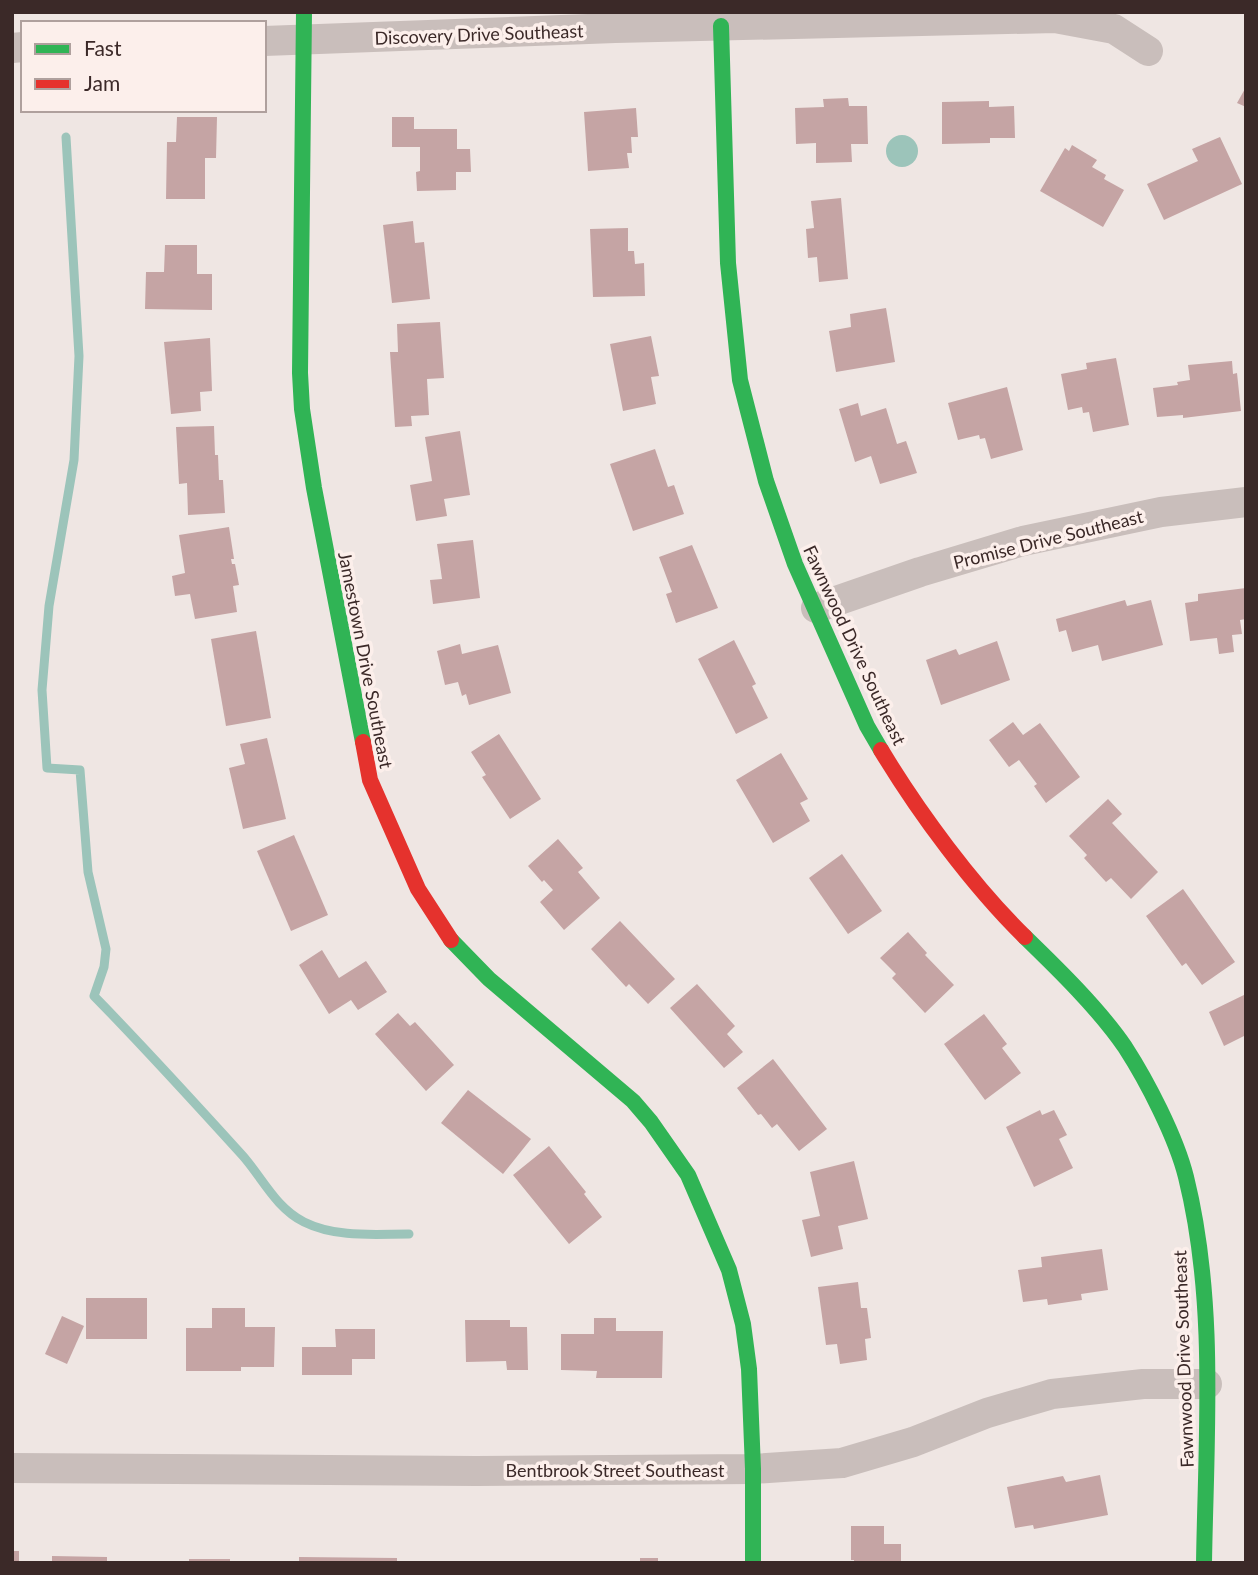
<svg xmlns="http://www.w3.org/2000/svg" width="1258" height="1575" font-family="Lato,sans-serif">
	<style>
		.water { fill: #9cc4ba }
		.lines { fill: none; stroke-linecap: round; stroke-linejoin: round }
		.stream { stroke: #9cc4ba; stroke-width: 9 }
		.building { fill: #c5a4a4 }
		.street { stroke: #c9bebb; stroke-width: 30 }
		.fast { stroke: #30b455; stroke-width: 16 }
		.jam { stroke: #e5322d; stroke-width: 16 }
		.labels { text-anchor: middle; dominant-baseline: central; stroke-width: 7; stroke-linejoin: round; paint-order: stroke }
		.street-label { font-size: 18px; fill: #3b2928; stroke: #fcefeb }
	</style>
	<rect width="100%" height="100%" fill="#efe6e3"/>
	<circle class="water" cx="902" cy="151" r="16"/>
	<g class="lines">
		<path class="stream" d="M66,137L79,356L74,460L49,606L42,690L47,768L80,770L88,872L106,949L104,967L94,996C145,1048 194,1102 243,1156C263,1179 276,1208 304,1222C336,1238 375,1234 409,1234"/>
	</g>
	<g class="building">
		<path d="M1246,87V107L1237,103Z"/>
		<path d="M848,98L849,106H867L868,144H851L852,162L816,163V143L796,144L795,108L824,107L823,99Z"/>
		<path d="M989,101V107L1014,106L1015,138H990V143L942,144V102Z"/>
		<path d="M636,108L638,137H631L632,153H627L629,168L588,171L584,112Z"/>
		<path d="M177,117H217L216,158H205V199H166L167,142H176Z"/>
		<path d="M392,117H414V129H457V149H470L471,172H456V190L417,191L416,172L420,171V147H392Z"/>
		<path d="M1220,137L1242,184L1164,220L1147,184L1198,161L1192,149Z"/>
		<path d="M1072,145L1097,160L1092,167L1106,175L1104,179L1124,190L1103,227L1040,191L1065,148L1069,151Z"/>
		<path d="M841,198L848,279L819,282L817,257L808,258L806,229L814,228L811,201Z"/>
		<path d="M413,221L415,243L424,242L430,299L392,303L383,225Z"/>
		<path d="M628,228V251H634L635,264L644,263L645,296L593,297L590,229Z"/>
		<path d="M165,245H197V274H212V310L145,309L146,272H164Z"/>
		<path d="M886,308L895,362L836,372L829,331L851,327L850,314Z"/>
		<path d="M440,322L444,378L427,379L429,415L411,416L412,426L395,427L390,352H398L397,324Z"/>
		<path d="M651,336L659,376L651,377L656,404L623,411L610,344Z"/>
		<path d="M210,338L212,391L200,392L201,411L171,414L164,342Z"/>
		<path d="M1116,358L1129,425L1093,432L1089,412L1083,413L1082,407L1068,410L1061,374L1087,369L1086,363Z"/>
		<path d="M1232,361L1233,374L1237,373L1241,411L1183,418V415L1157,417L1153,388L1178,385L1177,382L1190,380L1188,365Z"/>
		<path d="M1007,387L1023,450L991,459L985,438L980,439L979,435L958,440L948,403Z"/>
		<path d="M858,403L861,416L886,408L897,444L906,441L917,473L880,484L871,456L855,462L839,409Z"/>
		<path d="M214,426L215,455H218L219,480H223L225,513L188,515L187,483L179,484L176,427Z"/>
		<path d="M460,431L470,495L444,499L447,516L416,521L410,485L432,481L425,437Z"/>
		<path d="M655,449L668,487L674,485L684,514L633,531L610,464Z"/>
		<path d="M229,527L234,559H231L232,564H235L239,585L233,586L237,612L195,619L190,594L175,596L172,576L185,573L179,535Z"/>
		<path d="M473,540L480,598L433,604L430,580L442,579L437,544Z"/>
		<path d="M692,545L718,608L676,623L666,594L672,592L659,557Z"/>
		<path d="M1246,588V619L1240,620L1242,634L1232,635L1234,652L1219,654L1217,638L1190,641L1185,603L1198,601V594Z"/>
		<path d="M1125,600L1127,606L1151,600L1163,645L1102,661L1098,645L1072,652L1066,630L1059,632L1056,619Z"/>
		<path d="M256,631L271,718L226,726L211,639Z"/>
		<path d="M734,640L756,684L752,686L768,718L736,734L698,659Z"/>
		<path d="M997,641L1010,680L941,705L926,660L956,649L959,655Z"/>
		<path d="M460,644L462,654L498,645L511,693L469,705L466,694L462,696L458,682L445,685L437,651Z"/>
		<path d="M1013,722L1023,735L1040,723L1080,777L1046,803L1034,786L1037,784L1019,760L1009,767L989,740Z"/>
		<path d="M499,734L541,799L510,819L482,777L486,775L471,752Z"/>
		<path d="M267,738L286,819L243,829L229,768L245,764L240,744Z"/>
		<path d="M781,753L808,799L800,803L810,821L773,843L736,780Z"/>
		<path d="M1108,799L1122,814L1112,823L1158,872L1131,899L1111,878L1106,882L1084,858L1087,855L1069,836Z"/>
		<path d="M294,835L328,915L291,931L257,851Z"/>
		<path d="M558,839L583,868L578,872L600,898L564,930L540,902L553,890L544,880L542,882L528,866Z"/>
		<path d="M842,854L882,911L848,934L809,878Z"/>
		<path d="M1183,889L1235,962L1202,985L1186,963L1182,966L1146,916Z"/>
		<path d="M620,921L675,979L648,1004L629,984L626,987L591,949Z"/>
		<path d="M908,932L927,953L925,955L954,985L925,1013L892,978L896,974L880,958Z"/>
		<path d="M322,950L339,978L366,961L387,992L358,1010L351,1000L329,1014L299,965Z"/>
		<path d="M697,984L735,1026L727,1034L743,1052L724,1068L670,1008Z"/>
		<path d="M1246,994V1035L1224,1046L1209,1012Z"/>
		<path d="M398,1013L410,1026L415,1022L454,1065L426,1091L375,1034Z"/>
		<path d="M984,1014L1007,1044L1002,1048L1021,1073L985,1100L944,1044Z"/>
		<path d="M773,1059L827,1129L799,1151L777,1124L772,1128L761,1114L758,1115L737,1088Z"/>
		<path d="M468,1090L531,1139L503,1174L441,1123Z"/>
		<path d="M1040,1110L1042,1115L1054,1110L1067,1135L1059,1139L1073,1168L1034,1187L1006,1127Z"/>
		<path d="M549,1146L586,1192L584,1194L602,1217L569,1244L513,1175Z"/>
		<path d="M854,1161L868,1219L838,1226L843,1249L811,1257L802,1220L820,1216L810,1172Z"/>
		<path d="M1102,1249L1108,1290L1081,1294L1082,1300L1048,1305L1047,1299L1023,1302L1018,1270L1042,1267L1041,1257Z"/>
		<path d="M858,1282L861,1308H867L871,1338L865,1339L867,1360L840,1364L837,1344L826,1345L818,1287Z"/>
		<rect x="86" y="1298" width="61" height="41"/>
		<path d="M212,1308H245V1327H275L274,1367H241V1371H186V1328H212Z"/>
		<path d="M62,1316L84,1326L67,1364L45,1354Z"/>
		<path d="M594,1318H616V1331H663L662,1378H596L597,1371L561,1370V1334H594Z"/>
		<path d="M465,1320H510V1327H527L528,1370H507L506,1361L466,1362Z"/>
		<path d="M335,1329H375V1359H352V1375H302V1347H336Z"/>
		<path d="M1100,1475L1108,1515L1034,1529L1033,1525L1015,1528L1007,1487L1063,1476L1066,1482Z"/>
		<path d="M851,1526H884V1544H901V1563H854V1560H851Z"/>
		<rect x="12" y="1551" width="7" height="12"/>
		<path d="M52,1556L107,1557V1563H52Z"/>
		<path d="M299,1557L397,1558V1563H299Z"/>
		<rect x="640" y="1558" width="18" height="5"/>
		<rect x="189" y="1559" width="41" height="4"/>
	</g>
	<g class="lines">
		<g class="street">
			<path d="M264,41L615,28L1055,18L1114,29L1148,51"/>
			<path d="M12,48L23,47"/>
			<path d="M816,608L920,572L1023,541L1161,512L1246,502"/>
			<path d="M12,1468L476,1471L753,1469L842,1463L913,1442L987,1413L1052,1394L1143,1384H1207"/>
		</g>
		<g class="fast">
			<path d="M304,12L300,373L302,409L314,488L363,742"/>
			<path d="M721,26L728,263L740,380L766,481L795,564L867,726L881,750"/>
			<path d="M1025,937C1058,969 1099,1009 1125,1047C1147,1081 1176,1137 1186,1177C1217,1302 1206,1435 1204,1563"/>
			<path d="M451,940L489,979L633,1101L651,1122L688,1175L729,1270L743,1324L749,1369L753,1469V1563"/>
		</g>
		<g class="jam">
			<path d="M363,742L370,780L418,889L451,940"/>
			<path d="M881,750C919,813 973,886 1025,937"/>
		</g>
	</g>
	<g class="labels">
		<g class="street-label">
			<text transform="translate(479 34) rotate(-2)">Discovery Drive Southeast</text>
			<text transform="translate(1048 539) rotate(-14)">Promise Drive Southeast</text>
			<text transform="translate(855 645) rotate(65)">Fawnwood Drive Southeast</text>
			<text transform="translate(366 660) rotate(79)">Jamestown Drive Southeast</text>
			<text transform="translate(1183 1359) rotate(-92)">Fawnwood Drive Southeast</text>
			<text x="615" y="1470">Bentbrook Street Southeast</text>
		</g>
	</g>
	<rect width="1258" height="1575" fill="none" stroke="#3b2928" stroke-width="28"/>
	<rect x="21" y="21" width="245" height="91" fill="#fcefeb" stroke="#afa09d" stroke-width="2"/>
	<rect x="35" y="44" width="35" height="10" fill="#30b455" stroke="#afa09d" stroke-width="2"/>
	<text x="84" y="56" font-size="21" fill="#3b2928">Fast</text>
	<rect x="35" y="79" width="35" height="10" fill="#e5322d" stroke="#afa09d" stroke-width="2"/>
	<text x="84" y="91" font-size="21" fill="#3b2928">Jam</text>
</svg>
